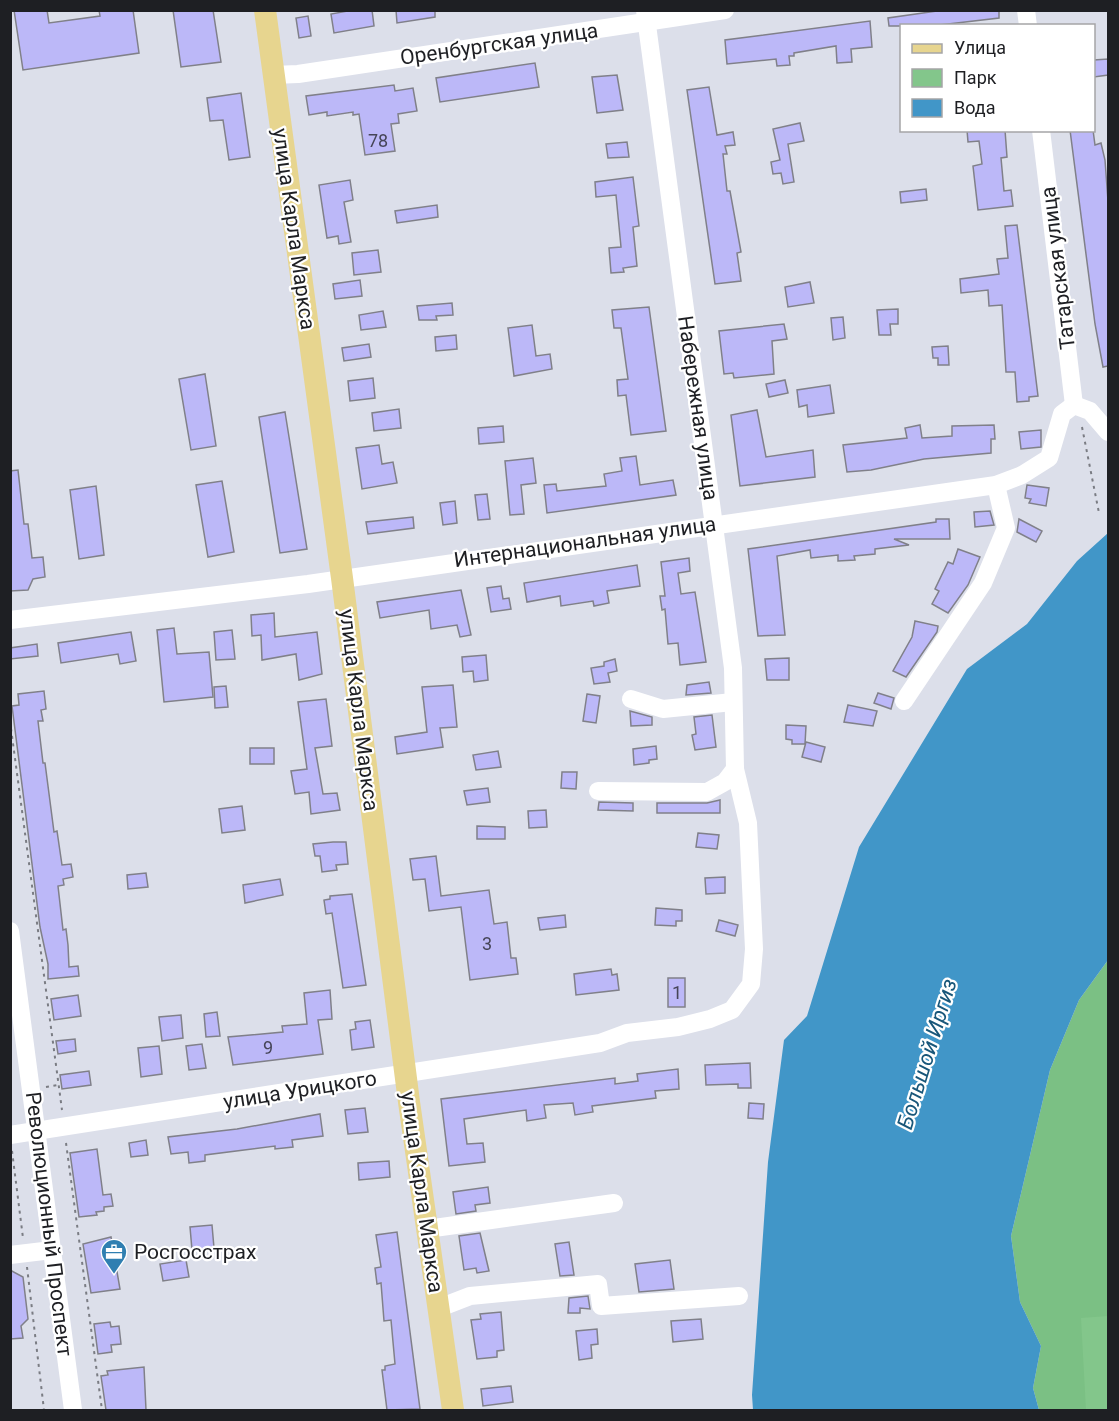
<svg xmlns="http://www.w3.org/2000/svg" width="1119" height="1421" font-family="Roboto,sans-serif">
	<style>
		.green { fill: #83c68b }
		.forest { fill: #7bc084 }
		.water { fill: #4196c8 }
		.building { fill: #bcb8f8; stroke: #808089; stroke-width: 1.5 }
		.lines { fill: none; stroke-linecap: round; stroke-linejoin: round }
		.path { stroke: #7a7c83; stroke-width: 2; stroke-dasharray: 3 4.5; stroke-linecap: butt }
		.minor { stroke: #fff; stroke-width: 18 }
		.major { stroke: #e7d58f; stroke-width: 22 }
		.labels { text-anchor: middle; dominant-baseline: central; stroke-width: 4.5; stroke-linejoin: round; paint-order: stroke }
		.number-label { font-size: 18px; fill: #464558 }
		.street-label { font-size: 21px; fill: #1e1f23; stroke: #fff }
		.poi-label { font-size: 21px; fill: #1e1f23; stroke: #fff; text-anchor: start }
		.water-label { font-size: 22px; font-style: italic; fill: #19577a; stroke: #fff }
	</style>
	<rect width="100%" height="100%" fill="#dcdfea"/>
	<path class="green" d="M1108,1291V1410H1039L1041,1346Z"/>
	<path class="forest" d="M1108,960V1316L1081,1318L1086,1410H1039L1033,1388L1041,1346L1020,1302L1011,1236L1050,1070L1079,1000Z"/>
	<path class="water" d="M1108,533V960L1079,1000L1050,1070L1011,1236L1020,1302L1041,1346L1033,1388L1039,1410H753L752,1395L768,1162L784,1040L807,1016L859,847L967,669L1027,624L1077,561Z"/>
	<g class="building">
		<path d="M14,10H47L49,23L100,16L99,10H133L139,53L23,70Z"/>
		<path d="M173,10H213L221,62L181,67Z"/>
		<path d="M353,10H372L374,26L334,33L331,14Z"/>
		<path d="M396,10H435V17L397,23Z"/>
		<path d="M944,10H999V18L931,26H889L888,18Z"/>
		<path d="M308,16L311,36L299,38L296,18Z"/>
		<path d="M870,21L872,47L851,49L852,62L837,63L836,46L794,53V56H789L790,65L777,66L776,59L727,64L725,40Z"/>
		<path d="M1108,59V75L1094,77V60Z"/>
		<path d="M535,63L539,87L440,102L436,78Z"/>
		<path d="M617,75L623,110L597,113L592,77Z"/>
		<path d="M394,85L395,91L413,88L417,111L398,114L399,123L391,124L395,151L365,155L359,114L353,115V112L327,116V112L309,115L306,96Z"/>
		<path d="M709,87L717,135L733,132L735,145L725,146L727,154H723L727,191H730L741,252L737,253L741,281L715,284L687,90Z"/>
		<path d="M241,93L250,157L229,160L223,120L210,121L207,98Z"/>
		<path d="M800,123L804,141L788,144L794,182L783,184L781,173L773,174L771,162L780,160L773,129Z"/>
		<path d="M967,130H1005L1007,157L1001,158L1004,191L1011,190L1013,206L978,210L973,166L982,164L979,141L968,142Z"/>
		<path d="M1070,130H1093L1095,145L1101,143L1105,160L1108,201V366L1103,367L1095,324Z"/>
		<path d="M627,142L629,157L608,158L606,144Z"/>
		<path d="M633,177L639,226L633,227L637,266L623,268L624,272L611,273L609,248L621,247L616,195L596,197L595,182Z"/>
		<path d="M350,180L353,200L344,202L351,242L339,244L338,236L327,238L319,185Z"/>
		<path d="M926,189L927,200L901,203L900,192Z"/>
		<path d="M437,205L438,217L397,223L395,211Z"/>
		<path d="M1017,225L1038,396L1029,397V401L1017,402L1015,372H1006L1002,305L989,306L988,290L961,293L960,279L999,274L997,259L1008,258L1005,226Z"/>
		<path d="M378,250L381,272L354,275L352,253Z"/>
		<path d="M360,280L362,296L335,299L333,284Z"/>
		<path d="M810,282L814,303L788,307L785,287Z"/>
		<path d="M452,303L453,315L436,316L437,320H419L417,306Z"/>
		<path d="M649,307L666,431L631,435L626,395L618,396L617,380L628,379L621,328H614L612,310Z"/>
		<path d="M898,309V324H890L891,335H879L877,310Z"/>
		<path d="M383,311L386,327L361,330L359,315Z"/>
		<path d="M843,317L845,338L833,340L831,318Z"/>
		<path d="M784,324L787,339L772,341L774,374L734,378L733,373L724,374L719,331Z"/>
		<path d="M532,325L536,356L550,354L552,369L514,376L508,328Z"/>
		<path d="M456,335L457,349L436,351L435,337Z"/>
		<path d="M369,344L371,357L344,361L342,348Z"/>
		<path d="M948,346L949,365H938V358H933L932,347Z"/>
		<path d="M205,374L216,446L191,450L179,379Z"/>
		<path d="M373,378L375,398L350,401L348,381Z"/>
		<path d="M785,380L788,393L769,397L766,384Z"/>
		<path d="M830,385L834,413L808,417L807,405L799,407L797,390Z"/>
		<path d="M399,409L401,428L374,431L372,413Z"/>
		<path d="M757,410L766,457L813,450L815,477L740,486L731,415Z"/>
		<path d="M285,412L307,549L280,553L259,417Z"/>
		<path d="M920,425L922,438L952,436V426L994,425L995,439H991V453L924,459L871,470L847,472L843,445L907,438L905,428Z"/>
		<path d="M503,426L504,442L479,444L478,428Z"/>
		<path d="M1041,430V447L1021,449L1019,432Z"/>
		<path d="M379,445L382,464L393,462L397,483L362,489L356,448Z"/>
		<path d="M636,456L640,485L673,480L676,495L547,513L544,485L556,484L557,491L606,486L604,474L622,471L620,458Z"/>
		<path d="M533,458L536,483L521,485L524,514L510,515L505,461Z"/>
		<path d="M18,470L24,524H28L32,558L43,557L45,577L33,579L28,590L10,591V471Z"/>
		<path d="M222,481L234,552L208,557L196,485Z"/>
		<path d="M1027,485L1049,488L1046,506L1029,503L1031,499L1025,498Z"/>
		<path d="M96,486L104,555L79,559L70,490Z"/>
		<path d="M487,494L490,519L478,520L475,495Z"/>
		<path d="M455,501L457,523L443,525L440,503Z"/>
		<path d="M990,511L994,525L975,527L974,512Z"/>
		<path d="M413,517L414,528L368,534L366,522Z"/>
		<path d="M936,519H949L950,539H894L909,545L875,549V554L854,556L855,560L838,561V555L811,558L810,550L777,556L785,635L758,636L748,549L936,522Z"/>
		<path d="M1019,519L1042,531L1036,542L1017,532Z"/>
		<path d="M958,549L980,557L968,585L948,613L932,604L939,591L935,589L948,562L953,564Z"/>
		<path d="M689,558L690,571L678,573L681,594L695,592L706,662L680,665L678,643L668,644L665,609L662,610L660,596H665L661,562Z"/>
		<path d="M637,565L640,586L607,591L609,603L594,606L593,601L561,606L560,596L527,602L524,583Z"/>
		<path d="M501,586L503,599L509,598L511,609L491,612L487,588Z"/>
		<path d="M461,590L471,635L460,637L457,625L431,629L429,610L380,618L377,602Z"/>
		<path d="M274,613L275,637L317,632L322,674L299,680L296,654L262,660L261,635L252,636L251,615Z"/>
		<path d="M915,621L938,626L937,632L906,677L893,671L912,637Z"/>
		<path d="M174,628L177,654L209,652L213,697L164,702L157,630Z"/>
		<path d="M232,630L235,659L216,660L214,632Z"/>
		<path d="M131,632L136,661L120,664L118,654L61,663L58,643Z"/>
		<path d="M37,644L38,656L10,659V648Z"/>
		<path d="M486,655L488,680L474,682L473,671L463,672L462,657Z"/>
		<path d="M789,658V680H767L765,659Z"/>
		<path d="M615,659L617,671L608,673L610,682L594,684L591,668L604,666V662Z"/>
		<path d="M709,682L711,693L686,695L687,685Z"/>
		<path d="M453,685L457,727L440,728L443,747L397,754L395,737L427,732L422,687Z"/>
		<path d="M226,686L228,707L215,708L214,687Z"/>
		<path d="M44,691L46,709L41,710L43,721H38L43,763H45L54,832L57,831L62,865L71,864L73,877L63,879L64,885L58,886L63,930L66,929L68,945L69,967L78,966L79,976L48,979V964L40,927L12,706L19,705L18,694Z"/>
		<path d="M878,693L894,698L891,709L874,703Z"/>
		<path d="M587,694L600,696L596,723L583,721Z"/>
		<path d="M326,699L332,746L315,748L323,794L337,793L340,810L311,814L309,792L295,794L291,771L307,769L298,702Z"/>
		<path d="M848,705L877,711L873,726L844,722Z"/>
		<path d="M630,711L652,717V725L631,726Z"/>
		<path d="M712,715L716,747L695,750L692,735L696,734L694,717Z"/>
		<path d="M786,725L806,726L805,744H792V740L786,739Z"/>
		<path d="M806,742L825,747L821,762L802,757Z"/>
		<path d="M656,746L657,759L649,760V763L634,765L633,749Z"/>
		<rect x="250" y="748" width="24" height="16"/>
		<path d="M498,751L501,767L476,770L473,755Z"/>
		<path d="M562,772H577L576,789L561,788Z"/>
		<path d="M488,788L490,802L467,805L464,791Z"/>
		<path d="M720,800V813H657V803H707Z"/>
		<path d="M599,802L633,803V811L598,810Z"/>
		<path d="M242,806L245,830L222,833L219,809Z"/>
		<path d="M546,810L547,827L529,828L528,811Z"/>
		<path d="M477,826L505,827V839H477Z"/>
		<path d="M698,833L719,835L717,849L696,847Z"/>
		<path d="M333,842H346L348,864L336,865L337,870L322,872L320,856H315L313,844Z"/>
		<path d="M436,856L441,896L489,890L494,924L507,922L511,958H516L518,974L470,980L461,907L429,911L425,879L413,880L410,859Z"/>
		<path d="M146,873L148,887L128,889L127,875Z"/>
		<path d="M725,877V893L706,894L705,878Z"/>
		<path d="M280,879L283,895L245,903L243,885Z"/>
		<path d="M352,894L366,985L343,988L332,913L326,914L324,900L330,899V896Z"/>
		<path d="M656,908L682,910V921H676V926L655,925Z"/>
		<path d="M565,915L566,927L540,930L538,918Z"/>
		<path d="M719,920L738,925L735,936L716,931Z"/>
		<path d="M611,969L612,975L617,974L619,990L576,995L574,974Z"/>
		<rect x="668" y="978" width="17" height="29"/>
		<path d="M330,990L332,1019L318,1020L323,1054L233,1065L228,1037L283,1032L282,1026L307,1024L304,993Z"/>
		<path d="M78,995L81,1016L54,1020L51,999Z"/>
		<path d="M217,1012L220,1036L206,1037L204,1014Z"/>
		<path d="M181,1015L183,1038L162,1041L159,1017Z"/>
		<path d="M370,1020L374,1047L352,1050L350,1030L356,1029L355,1022Z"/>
		<path d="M75,1039L76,1051L58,1054L56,1041Z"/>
		<path d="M202,1044L206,1068L189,1070L186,1046Z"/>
		<path d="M159,1046L162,1074L141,1077L138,1048Z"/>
		<path d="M750,1063L751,1088H738V1084L706,1085L705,1065Z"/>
		<path d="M678,1069L679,1089L655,1091L656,1098L592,1106L593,1112L575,1115L573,1103L544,1105L546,1118L527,1121L526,1110L464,1119L467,1144L483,1143L485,1162L449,1166L441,1099L615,1078V1084L638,1081L637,1074Z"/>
		<path d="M89,1071L91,1085L62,1089L60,1075Z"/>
		<path d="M749,1103L764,1104L763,1119L748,1118Z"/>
		<path d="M365,1108L368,1132L348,1134L345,1110Z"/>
		<path d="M320,1114L323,1136L292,1140L293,1147L275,1149V1146L205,1155V1161L189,1163L188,1152L171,1154L168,1137L237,1129Z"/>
		<path d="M146,1140L148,1155L131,1157L129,1143Z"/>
		<path d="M97,1149L103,1195L111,1194L113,1206L104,1207V1211L96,1212L97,1215L79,1217L70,1153Z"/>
		<path d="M389,1161L390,1177L359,1180L358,1163Z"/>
		<path d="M488,1187L490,1203L475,1205L476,1211L456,1214L453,1192Z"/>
		<path d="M212,1225L214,1248L192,1250L190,1227Z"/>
		<path d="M397,1232L420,1409L387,1410L382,1370H385V1366L395,1364L391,1320L384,1321L381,1283L377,1284L375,1268L381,1267L376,1235Z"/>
		<path d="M480,1233L489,1271L477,1273L476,1268L464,1270L459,1236Z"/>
		<path d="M111,1237L120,1289L91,1293L83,1244Z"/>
		<path d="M569,1242L574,1275L560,1276L555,1244Z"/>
		<path d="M186,1260L189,1277L163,1281L160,1264Z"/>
		<path d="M670,1260L674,1289L639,1292L635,1264Z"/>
		<path d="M10,1270L23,1277L28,1319L21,1326L23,1338L10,1339Z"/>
		<path d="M588,1296L590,1309L580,1308V1313H568L569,1298Z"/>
		<path d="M501,1312L504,1350L497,1351V1357L477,1359L471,1320L481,1319L480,1314Z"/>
		<path d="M701,1319L703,1339L673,1342L671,1321Z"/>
		<path d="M110,1322L111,1327L119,1326L121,1344L111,1345L112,1352L98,1354L94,1324Z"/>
		<path d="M597,1329L598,1344L591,1345L592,1358L579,1360L576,1331Z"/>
		<path d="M144,1367L146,1410H106L101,1376L108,1375L107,1371Z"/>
		<path d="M511,1386L513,1402L483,1406L481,1389Z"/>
	</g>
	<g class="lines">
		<g class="path">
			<path d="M1082,427L1099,513"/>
			<path d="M10,721L62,1110"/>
			<path d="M46,1087L58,1085"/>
			<path d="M66,1143L102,1410"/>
			<path d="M12,1151L23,1238"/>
			<path d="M27,1267L44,1410"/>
		</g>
		<g class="minor">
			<path d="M1026,10L1028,26"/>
			<path d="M273,75L298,74L725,10"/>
			<path d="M1041,130L1074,405"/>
			<path d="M10,620L308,584L996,485L1022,475L1049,458L1062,414L1074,405L1090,411L1108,432"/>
			<path d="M631,699L663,709L733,702"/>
			<path d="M904,701L983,583L1006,528L996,485"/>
			<path d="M598,791L707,792L725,782L735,769"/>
			<path d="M10,931L73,1410"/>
			<path d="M10,1135L600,1043L627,1033L678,1027L710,1019L732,1010L751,984L754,949L748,823L735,769L733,668L645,10"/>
			<path d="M427,1229L614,1203"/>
			<path d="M10,1255L52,1250"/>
			<path d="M439,1308L470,1296L598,1284L601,1306L739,1296"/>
		</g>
		<path class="major" d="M265,10L342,578L409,1102L453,1410"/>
	</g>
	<defs>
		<g id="office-pin" transform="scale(1.35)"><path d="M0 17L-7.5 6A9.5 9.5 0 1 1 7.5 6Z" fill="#307fb1" stroke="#fff"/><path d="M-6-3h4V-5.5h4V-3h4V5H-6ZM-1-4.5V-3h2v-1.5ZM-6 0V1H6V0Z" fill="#fff"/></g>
	</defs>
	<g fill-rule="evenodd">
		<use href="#office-pin" x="114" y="1252"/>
	</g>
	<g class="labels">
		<g class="number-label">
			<text x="378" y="140">78</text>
			<text x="487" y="943">3</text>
			<text x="677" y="992">1</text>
			<text x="268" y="1047">9</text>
		</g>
		<g class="street-label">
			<text transform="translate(499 44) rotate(-8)">Оренбургская улица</text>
			<text transform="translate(294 229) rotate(82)">улица Карла Маркса</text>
			<text transform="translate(1058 268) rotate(-97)">Татарская улица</text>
			<text transform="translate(698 408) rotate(82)">Набережная улица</text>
			<text transform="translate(585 542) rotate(-8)">Интернациональная улица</text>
			<text transform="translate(359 710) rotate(83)">улица Карла Маркса</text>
			<text transform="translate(300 1090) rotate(-9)">улица Урицкого</text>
			<text transform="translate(422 1192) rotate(82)">улица Карла Маркса</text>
			<text transform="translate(49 1224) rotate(83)">Революционный Проспект</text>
		</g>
		<g class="poi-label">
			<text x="134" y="1252">Росгосстрах</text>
		</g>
		<g class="water-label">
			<text transform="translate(927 1054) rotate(-73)">Большой Иргиз</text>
		</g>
	</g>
	<rect width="1119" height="1421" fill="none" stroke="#1e1f23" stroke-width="24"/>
	<rect x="900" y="24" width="195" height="108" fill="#ffffff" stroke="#a5a5a7" stroke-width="1.5"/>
	<rect x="912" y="44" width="30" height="9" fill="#e7d58f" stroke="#a5a5a7" stroke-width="1.5"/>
	<text x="954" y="54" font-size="18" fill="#1e1f23">Улица</text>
	<rect x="912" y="69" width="30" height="18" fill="#83c68b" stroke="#a5a5a7" stroke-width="1.5"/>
	<text x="954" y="84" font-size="18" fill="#1e1f23">Парк</text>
	<rect x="912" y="99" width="30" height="18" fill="#4196c8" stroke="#a5a5a7" stroke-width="1.5"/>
	<text x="954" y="114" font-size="18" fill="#1e1f23">Вода</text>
</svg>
